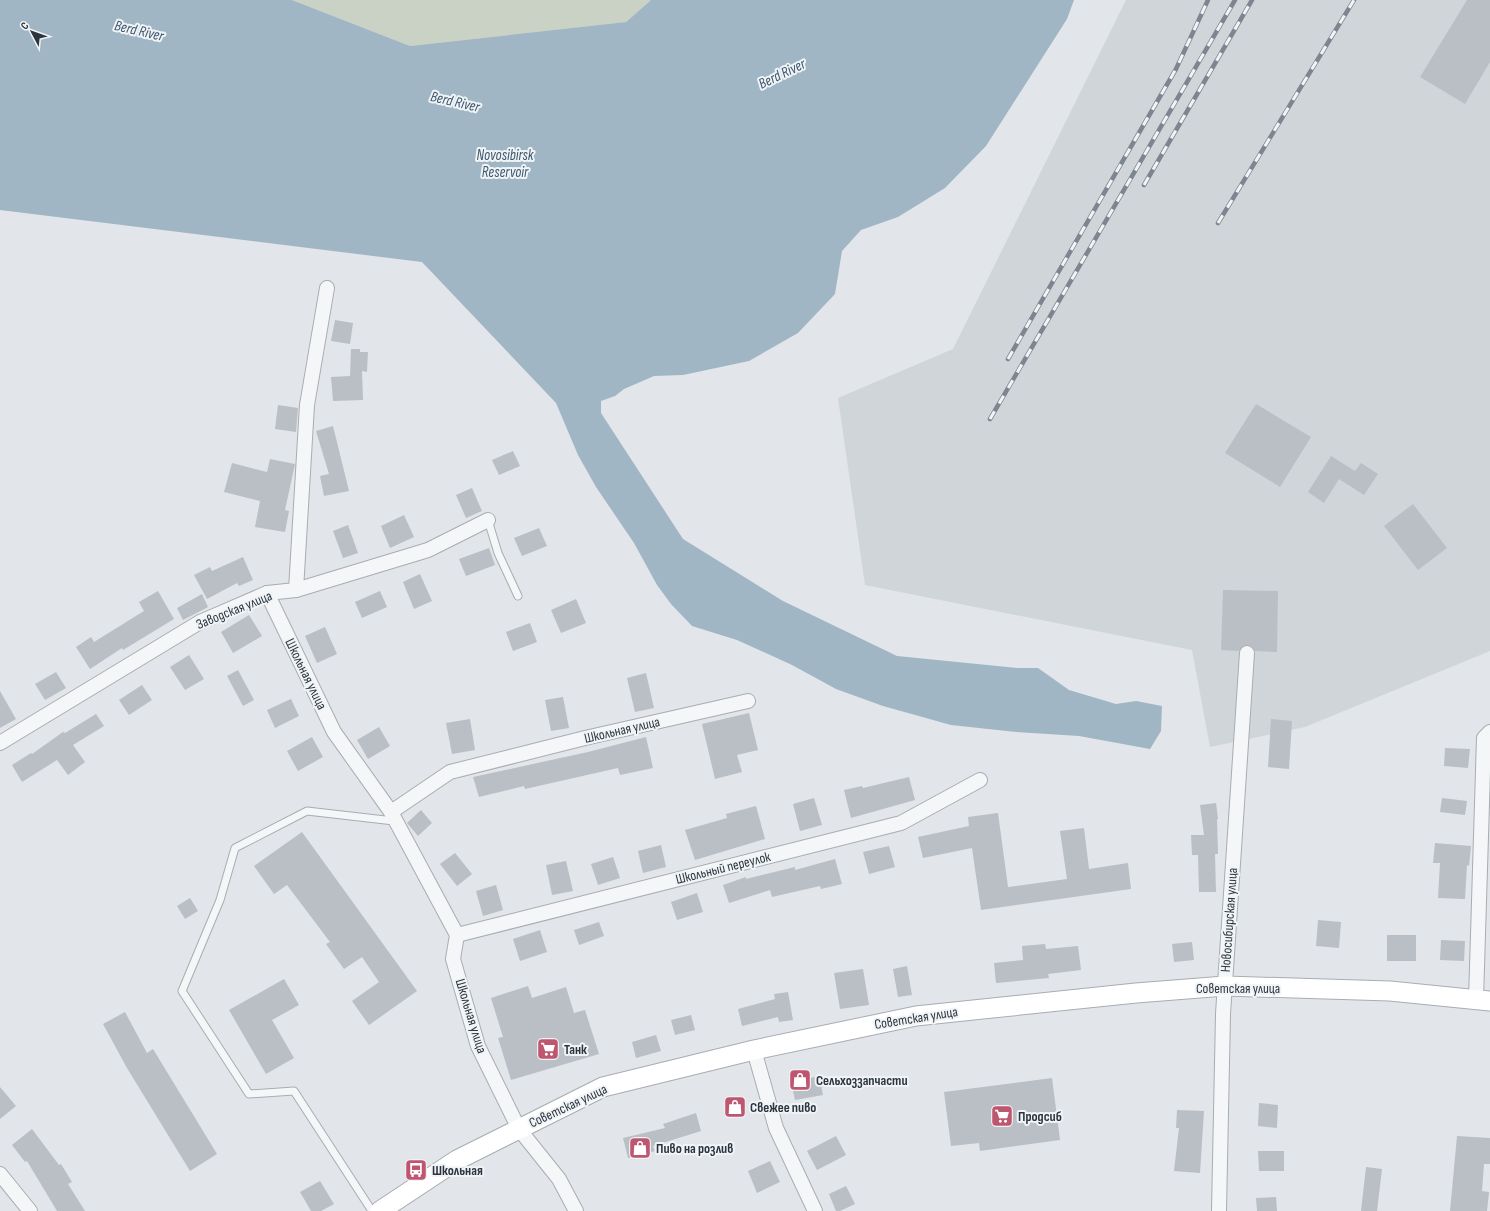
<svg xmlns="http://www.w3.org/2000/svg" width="1490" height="1211" font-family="'Sofia Sans Condensed',sans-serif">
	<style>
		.built { fill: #d0d5da }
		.green { fill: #c9d2c4 }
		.water { fill: #a1b6c4 }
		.building { fill: #babfc5 }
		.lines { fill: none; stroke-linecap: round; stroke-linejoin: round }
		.service-casing { stroke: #a8adb3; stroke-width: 9 }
		.minor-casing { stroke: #a8adb3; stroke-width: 16 }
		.secondary-casing { stroke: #a8adb3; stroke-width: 21 }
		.service { stroke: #f4f6f7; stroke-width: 7 }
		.minor { stroke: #f4f6f7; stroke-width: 14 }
		.secondary { stroke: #fff; stroke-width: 19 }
		.rail-casing { stroke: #7d8690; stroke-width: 4.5 }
		.rail { stroke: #f1f4f6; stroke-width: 3; stroke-dasharray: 9; stroke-linecap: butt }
		.labels { text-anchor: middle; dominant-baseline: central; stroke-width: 4; stroke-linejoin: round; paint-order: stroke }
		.street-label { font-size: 14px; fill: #2c353f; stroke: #f1f4f6 }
		.poi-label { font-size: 14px; font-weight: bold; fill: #2c353f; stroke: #f1f4f6; text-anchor: start }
		.water-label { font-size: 15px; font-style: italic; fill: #3b576e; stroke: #f1f4f6 }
	</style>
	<rect width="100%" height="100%" fill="#e2e5e9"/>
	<path class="built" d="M1126,0H1490V651L1305,727L1210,747L1192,650L865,585L838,398L953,349Z"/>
	<path class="green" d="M292,0H651L626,22L410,46Z"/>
	<path class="water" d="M0,0H292L410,46L626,22L651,0H1074L1067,19L986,146L945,188L898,217L861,230L842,251L835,294L798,333L749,361L683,375L654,376L624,389L615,396L601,401V413L683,539L783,601L897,656L1017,668H1038L1069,690L1116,704L1136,701L1162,706L1161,731L1150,749L1079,736L1016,732L951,725L883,706L836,689L792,665L737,640L692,626L671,604L657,585L634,543L596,487L578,455L556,403L422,262L0,210Z"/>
	<g class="building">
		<path d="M1467,0H1490V62L1465,104L1420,77Z"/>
		<path d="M335,320L353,323L350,344L331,341Z"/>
		<path d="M351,349H360V352H368L367,372L362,371L363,400L333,401L331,377L350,376Z"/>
		<path d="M1256,404L1311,437L1280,487L1225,453Z"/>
		<path d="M278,405L298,408L296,432L275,429Z"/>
		<path d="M333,426L349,491L324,496L320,476L329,474L316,431Z"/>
		<path d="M513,451L520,466L499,475L492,460Z"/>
		<path d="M1331,456L1355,471L1361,463L1378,474L1364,495L1339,479L1324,503L1308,492Z"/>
		<path d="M270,459L295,464L285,510L289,511L285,532L255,527L260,501L224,492L232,463L267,472Z"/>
		<path d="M472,488L482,511L466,518L456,495Z"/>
		<path d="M1413,504L1447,548L1418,570L1384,526Z"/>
		<path d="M404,515L414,537L390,548L381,526Z"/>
		<path d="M348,525L358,553L343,558L333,531Z"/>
		<path d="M539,528L547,546L522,556L514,538Z"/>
		<path d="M489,548L495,565L466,576L459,559Z"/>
		<path d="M243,557L253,580L239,586L237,583L207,599L194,575L210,567L212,571Z"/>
		<path d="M420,574L432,601L414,609L403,582Z"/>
		<path d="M1223,590L1278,591L1277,652L1255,651L1252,646L1247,645L1243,646L1239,651L1221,650Z"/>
		<path d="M158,591L174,619L123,650L122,648L90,669L76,647L91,637L94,642L144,611L139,602Z"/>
		<path d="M380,591L387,607L362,618L355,602Z"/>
		<path d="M202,594L208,607L183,620L177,608Z"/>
		<path d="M576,599L586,623L561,633L551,610Z"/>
		<path d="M249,615L262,636L233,653L221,632Z"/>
		<path d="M530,623L537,642L513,651L506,632Z"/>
		<path d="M325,627L337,654L317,663L305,636Z"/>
		<path d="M189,655L204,679L185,690L170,667Z"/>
		<path d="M238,670L254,700L243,706L227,676Z"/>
		<path d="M56,672L66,688L45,700L35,684Z"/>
		<path d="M646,673L654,708L635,712L627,678Z"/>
		<path d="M142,685L152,700L129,715L119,700Z"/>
		<path d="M0,691L16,719L0,728Z"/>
		<path d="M563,697L569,728L551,731L545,700Z"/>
		<path d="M291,699L299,716L275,728L267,710Z"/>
		<path d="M749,713L758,750L737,755L742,772L715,779L702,724Z"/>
		<path d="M96,714L104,726L73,745L85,762L68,775L57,760L22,782L12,765L31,753L32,754L63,732L65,733Z"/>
		<path d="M470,719L475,750L452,754L446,723Z"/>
		<path d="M1271,719L1292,721L1289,769L1268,767Z"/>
		<path d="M379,727L390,746L368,759L357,740Z"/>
		<path d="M312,737L323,757L298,771L287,751Z"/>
		<path d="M646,737L653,768L620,775L618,768L525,789L524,786L479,797L473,777L588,752Z"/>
		<path d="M1445,748L1470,749L1468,768L1444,766Z"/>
		<path d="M909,777L915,800L851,818L844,790L862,786L863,788Z"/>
		<path d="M814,798L822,825L800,831L793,804Z"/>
		<path d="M1442,798L1467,801L1465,815L1440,812Z"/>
		<path d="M1216,803L1218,819H1217L1218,854H1215L1216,892H1199L1198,855H1192L1191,835H1204L1200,805Z"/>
		<path d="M756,806L765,839L695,860L685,830L727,818L726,814Z"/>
		<path d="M421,810L432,823L418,836L407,823Z"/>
		<path d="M998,813L1008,887L1067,879L1060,831L1084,828L1089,869L1128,863L1131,889L981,910L972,848L923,858L918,837L969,826L968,817Z"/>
		<path d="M302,832L417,991L369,1025L352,1001L379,982L362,957L344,969L326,944L330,942L287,885L274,894L254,866Z"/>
		<path d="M1435,843L1471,846L1469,866L1467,865L1465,899L1438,898L1440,863H1433Z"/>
		<path d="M661,845L666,867L643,873L638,851Z"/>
		<path d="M889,846L895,867L869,874L863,852Z"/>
		<path d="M455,853L472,874L457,886L440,864Z"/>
		<path d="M613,857L620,878L598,885L591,864Z"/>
		<path d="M835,859L842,884L821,889L820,886L772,897L770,890L729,903L723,885L746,877V879L795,867V870Z"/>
		<path d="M566,861L573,891L552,895L546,865Z"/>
		<path d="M496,885L503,910L483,916L476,891Z"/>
		<path d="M697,893L703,912L677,920L671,902Z"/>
		<path d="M190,898L198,911L185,919L177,906Z"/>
		<path d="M1318,920L1341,922L1339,948L1316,946Z"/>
		<path d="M599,922L604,936L579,945L574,930Z"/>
		<path d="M540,930L547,952L520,961L513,939Z"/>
		<rect x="1387" y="935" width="29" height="26"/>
		<path d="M1441,940L1465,941L1464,961L1440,960Z"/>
		<path d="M1192,942L1194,960L1174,962L1172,944Z"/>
		<path d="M1045,944L1046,949L1078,946L1081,970L1048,974L1049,978L996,983L994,963L1023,960L1022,946Z"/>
		<path d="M907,966L912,995L898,997L893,969Z"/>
		<path d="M863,969L869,1005L840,1009L834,973Z"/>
		<path d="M284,979L299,1005L272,1020L294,1058L266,1074L229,1010Z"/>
		<path d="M528,986L532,998L566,987L574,1013L585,1010L599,1054L511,1080L498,1038L503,1037L491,998Z"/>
		<path d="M788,992L793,1020L779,1022L778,1017L742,1026L738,1009L775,999L774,994Z"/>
		<path d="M125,1012L147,1053L153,1049L217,1154L190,1171L127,1068L103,1024Z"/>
		<path d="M691,1015L695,1030L675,1035L671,1020Z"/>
		<path d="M656,1035L661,1051L636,1058L632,1042Z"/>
		<path d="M819,1076L823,1095L795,1100L791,1082Z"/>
		<path d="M1052,1078L1060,1140L980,1151L979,1143L951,1146L944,1092Z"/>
		<path d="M0,1087L16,1106L0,1119Z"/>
		<path d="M1259,1103L1278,1105L1277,1128L1258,1126Z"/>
		<path d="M1177,1110L1204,1111L1200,1173L1174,1171L1179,1128H1176Z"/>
		<path d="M696,1113L701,1131L653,1146L655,1151L628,1158L623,1138L665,1128L663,1124Z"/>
		<path d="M32,1129L59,1165L61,1164L72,1182L68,1184L85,1211H57L27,1161L25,1162L12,1145Z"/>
		<path d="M836,1136L846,1155L817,1170L807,1151Z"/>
		<path d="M1457,1136L1490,1138V1164H1484L1482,1191L1489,1192L1487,1211H1450Z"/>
		<path d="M1258,1151H1284V1171H1259Z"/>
		<path d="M770,1161L780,1182L757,1193L748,1171Z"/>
		<path d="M1366,1167L1382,1169L1377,1211H1361Z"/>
		<path d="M320,1181L334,1204L321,1211H311L300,1192Z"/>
		<path d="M846,1186L855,1204L840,1211H836L829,1194Z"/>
		<path d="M1276,1197L1277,1211H1257L1256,1198Z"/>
	</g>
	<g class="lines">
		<g class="service-casing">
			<g id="service">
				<path d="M488,520L498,553L518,596"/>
				<path d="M372,1211L294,1091L249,1094L182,991L220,900L235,848L307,811L394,821"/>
			</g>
		</g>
		<g class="minor-casing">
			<g id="minor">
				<path d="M296,590L307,405L327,288"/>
				<path d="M267,593L334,732L391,812L457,935L453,959L478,1046L519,1129L559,1179L576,1211"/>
				<path d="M0,743L200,622L267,593L296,590L428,550L488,520"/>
				<path d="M391,812L450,772L585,738L748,701"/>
				<path d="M457,935L901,823L980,780"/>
				<path d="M1476,1000L1484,738L1490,732"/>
				<path d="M754,1050L776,1128L815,1211"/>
				<path d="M0,1174L30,1211"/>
				<path d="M1219,1211L1223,1014L1247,653"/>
			</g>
		</g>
		<g class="secondary-casing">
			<path id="secondary" d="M380,1211L457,1160L603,1087L754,1050L916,1016L1136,993L1225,986L1390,991L1490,1001"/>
		</g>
		<use href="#service" class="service"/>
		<use href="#minor" class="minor"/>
		<use href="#secondary" class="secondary"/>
		<g class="rail-casing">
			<g id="rail">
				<path d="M1144,185L1252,0"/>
				<path d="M1218,223L1354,0"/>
				<path d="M1008,359L1176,69L1208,0"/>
				<path d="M990,419L1235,0"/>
			</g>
		</g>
		<use href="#rail" class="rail"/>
	</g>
	<defs>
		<g id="supermarket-square" transform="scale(1.15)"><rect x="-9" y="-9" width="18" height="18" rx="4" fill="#bf5670" stroke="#f1f4f6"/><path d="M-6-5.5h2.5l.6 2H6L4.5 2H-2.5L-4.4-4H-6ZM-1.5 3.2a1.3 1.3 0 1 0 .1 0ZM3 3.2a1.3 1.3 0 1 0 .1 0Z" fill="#fff"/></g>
		<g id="shop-square" transform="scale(1.15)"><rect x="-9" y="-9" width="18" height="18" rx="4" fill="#bf5670" stroke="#f1f4f6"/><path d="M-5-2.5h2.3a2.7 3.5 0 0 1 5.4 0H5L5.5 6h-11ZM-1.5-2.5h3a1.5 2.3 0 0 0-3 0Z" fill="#fff"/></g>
		<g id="bus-square" transform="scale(1.15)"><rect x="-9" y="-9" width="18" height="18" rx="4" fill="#bf5670" stroke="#f1f4f6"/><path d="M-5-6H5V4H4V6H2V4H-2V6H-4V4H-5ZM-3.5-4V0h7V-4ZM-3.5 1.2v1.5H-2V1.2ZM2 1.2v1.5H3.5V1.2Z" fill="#fff"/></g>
	</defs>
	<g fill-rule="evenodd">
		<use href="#supermarket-square" x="548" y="1049"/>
		<use href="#shop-square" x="800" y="1080"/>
		<use href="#shop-square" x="735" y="1107"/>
		<use href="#supermarket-square" x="1002" y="1116"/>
		<use href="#shop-square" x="640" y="1148"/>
		<use href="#bus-square" x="416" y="1170"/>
	</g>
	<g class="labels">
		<g class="street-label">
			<text transform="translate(234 610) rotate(-22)">Заводская улица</text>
			<text transform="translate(306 674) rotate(64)">Школьная улица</text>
			<text transform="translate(622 730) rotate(-13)">Школьная улица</text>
			<text transform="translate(723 868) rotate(-14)">Школьный переулок</text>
			<text transform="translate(1229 920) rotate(-86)">Новосибирская улица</text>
			<text x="1238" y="988">Советская улица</text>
			<text transform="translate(471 1016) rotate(73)">Школьная улица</text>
			<text transform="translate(916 1018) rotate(-9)">Советская улица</text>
			<text transform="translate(568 1106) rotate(-25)">Советская улица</text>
		</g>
		<g class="poi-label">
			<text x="564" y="1049">Танк</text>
			<text x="816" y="1080">Сельхоззапчасти</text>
			<text x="750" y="1107">Свежее пиво</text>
			<text x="1018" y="1116">Продсиб</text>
			<text x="656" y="1148">Пиво на розлив</text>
			<text x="432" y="1170">Школьная</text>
		</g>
		<g class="water-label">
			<text transform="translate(139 31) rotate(13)">Berd River</text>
			<text transform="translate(782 74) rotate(-26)">Berd River</text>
			<text transform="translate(455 102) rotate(13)">Berd River</text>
			<text x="505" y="155">Novosibirsk<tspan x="505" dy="17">Reservoir</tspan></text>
		</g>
	</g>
	<g transform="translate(32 32) rotate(311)" stroke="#f1f4f6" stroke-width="3" paint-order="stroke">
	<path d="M0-3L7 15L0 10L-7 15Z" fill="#2c353f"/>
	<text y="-6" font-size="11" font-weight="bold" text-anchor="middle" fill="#2c353f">С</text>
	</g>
</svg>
